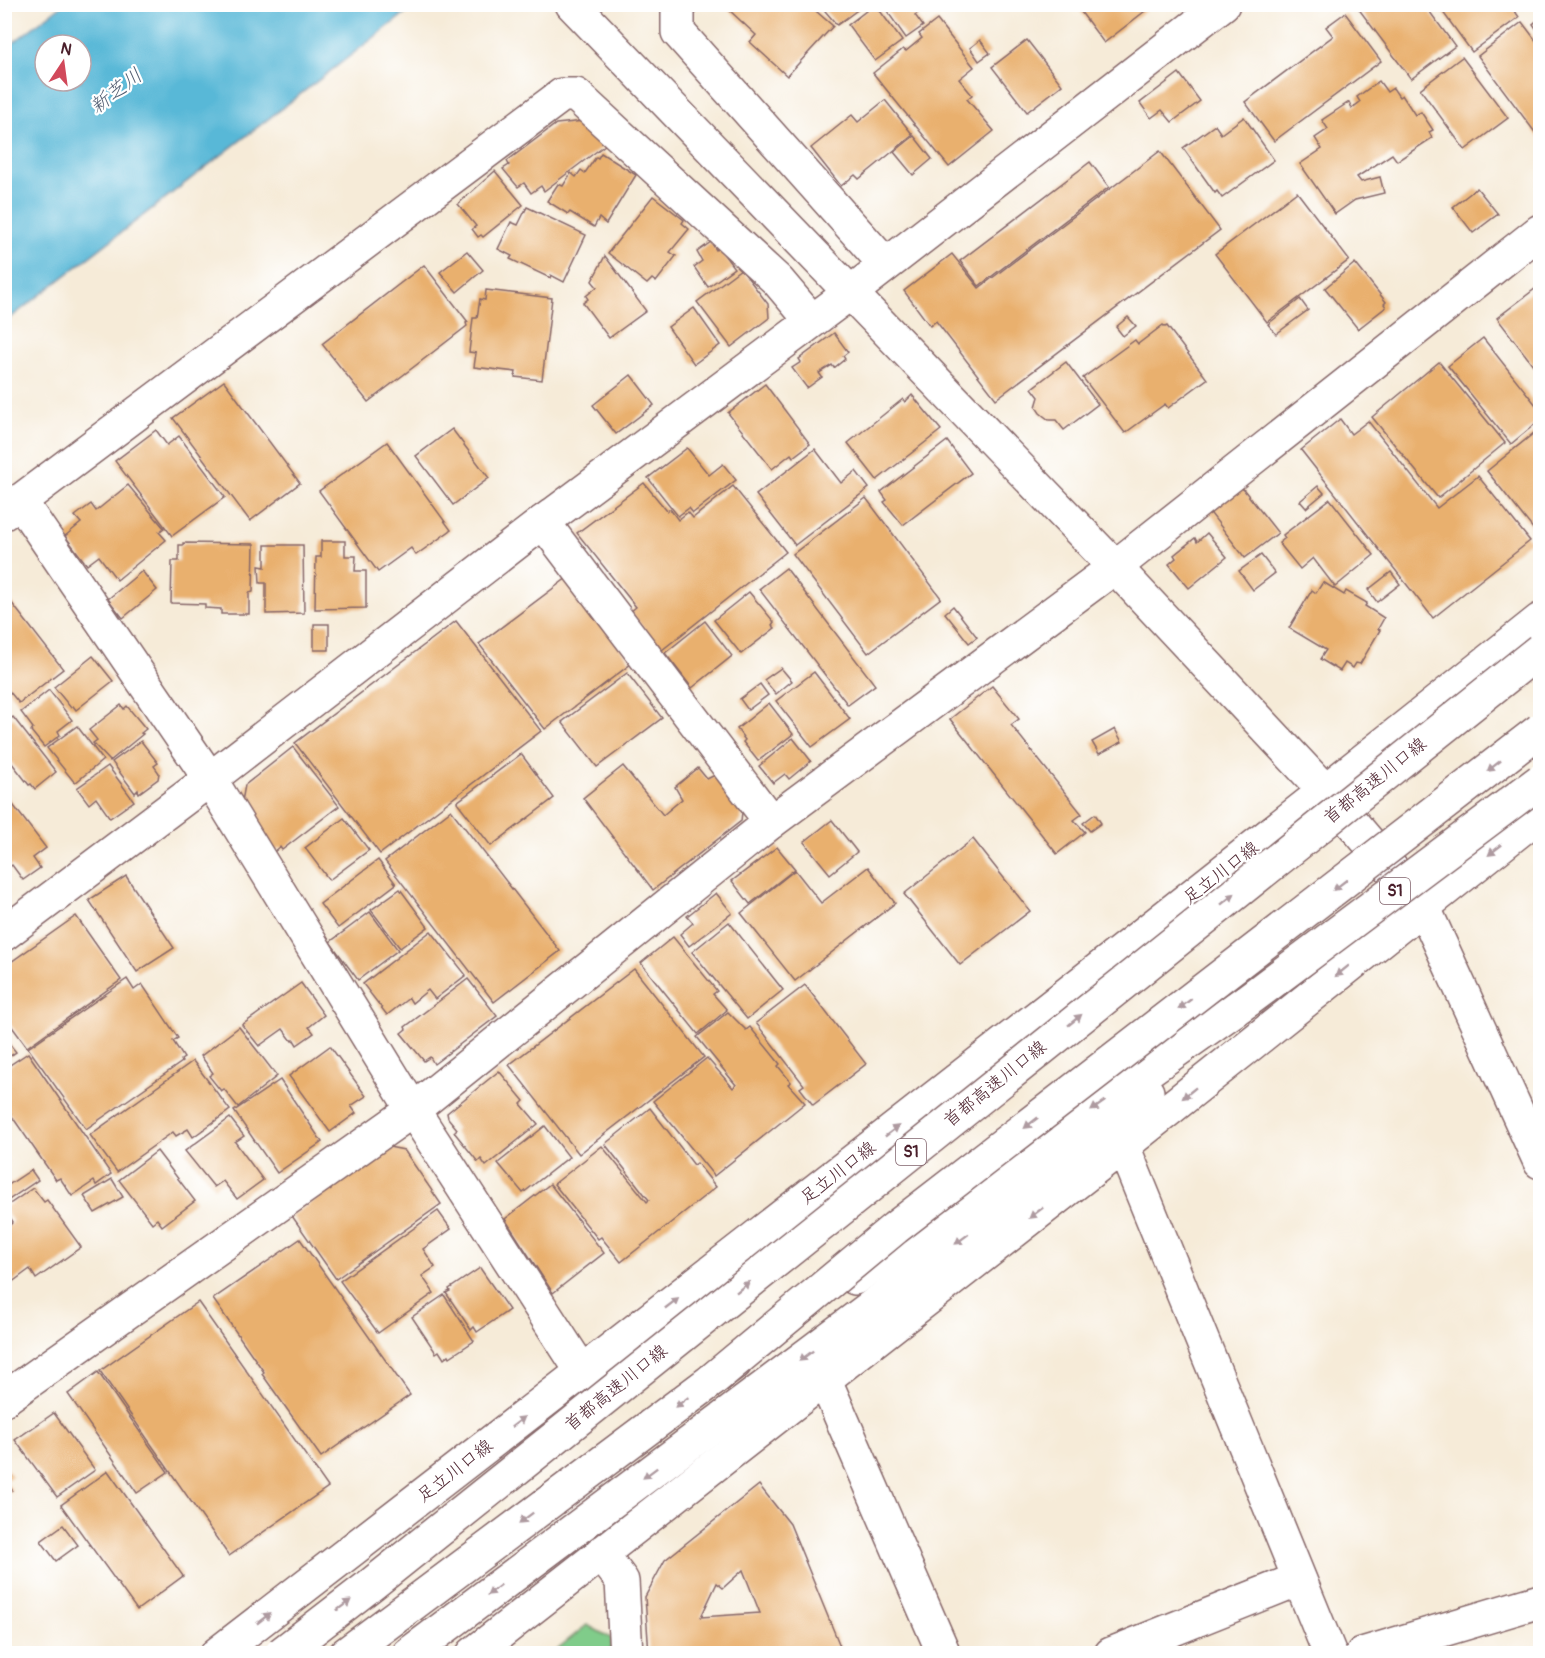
<svg xmlns="http://www.w3.org/2000/svg" width="1545" height="1658" font-family="Pangolin,'Klee One',sans-serif">
	<style>
		.green { fill: #80cc8a; stroke: #65765a; stroke-width: 1.5 }
		.water { fill: #59b8d7; stroke: #526c81; stroke-width: 1.5; fill-rule: evenodd }
		.building { fill: #e9b06e; fill-rule: evenodd }
		.lines { fill: none; stroke-linecap: round; stroke-linejoin: round }
		.minor-casing { stroke: #866668; stroke-width: 36 }
		.major-casing { stroke: #866668; stroke-width: 36 }
		.highway-casing { stroke: #866668; stroke-width: 36 }
		.minor { stroke: #fff; stroke-width: 33 }
		.major { stroke: #fff; stroke-width: 33 }
		.highway { stroke: #fff; stroke-width: 33 }
		.highway-bridge-casing { stroke: #866668; stroke-width: 36; stroke-linecap: butt }
		.highway-bridge { stroke: #fff; stroke-width: 33 }
		.oneway { fill: #ae9aa0 }
		.labels { text-anchor: middle; dominant-baseline: central; stroke-width: 4.5; stroke-linejoin: round; paint-order: stroke }
		.shield { fill: #fff; stroke: #80626b; stroke-width: 1.5 }
		.shield-label { font-size: 16px; font-weight: bold; fill: #4a1f2b }
		.street-label { font-size: 18px; fill: #4a1f2b; stroke: #fff }
		.water-label { font-size: 20px; font-style: italic; fill: #505c70; stroke: #fff }
	</style>
	<rect width="100%" height="100%" fill="#fff"/>
	<filter id="ink" filterUnits="userSpaceOnUse"><feTurbulence type="fractalNoise" baseFrequency=".0167" numOctaves="2"/><feDisplacementMap in="SourceGraphic" scale="12" xChannelSelector="R" yChannelSelector="G"/><feConvolveMatrix kernelMatrix="1 2 1 2 8 2 1 2 1" color-interpolation-filters="sRGB"/></filter>
	<filter id="wash" filterUnits="userSpaceOnUse"><feTurbulence type="fractalNoise" baseFrequency=".008" numOctaves="4" result="noise"/><feDisplacementMap in="SourceGraphic" scale="24" xChannelSelector="R" yChannelSelector="G"/><feGaussianBlur stdDeviation="1.35" result="paint"/><feColorMatrix in="noise" values="0 0 0 0 0 0 0 0 0 0 0 0 0 0 0 0 0 1.4 0 .05"/><feComposite in="paint" operator="in"/></filter>
	<g filter="url(#wash)">
		<rect width="100%" height="100%" fill="#f6ebd8"/>
		<path class="green" d="M587,1625L611,1638L612,1653L551,1654Z"/>
		<path class="water" d="M62,5V4L416,5L5,322V49ZM45,45H81V81H45Z"/>
		<g id="blocks">
			<g class="building">
				<path d="M875,4L902,41L875,61L848,25Z"/>
				<path d="M882,4H931L915,15L923,26L906,38Z"/>
				<path d="M1075,4H1154L1104,43Z"/>
				<path d="M1355,4H1424L1455,46L1411,79Z"/>
				<path d="M1437,4H1510L1519,17L1472,52Z"/>
				<path d="M731,5H809L833,26L787,76L750,42L756,35L727,8Z"/>
				<path d="M820,5H864L837,25Z"/>
				<path d="M1345,13L1381,61L1274,141L1245,102L1333,36L1326,27Z"/>
				<path d="M1540,18V34L1533,24Z"/>
				<path d="M937,20L974,67L959,79L972,95L967,99L994,131L949,167L873,73L903,49L906,51L922,38L919,34Z"/>
				<path d="M1522,22L1540,46V139L1478,56Z"/>
				<path d="M980,40L990,53L979,61L970,48Z"/>
				<path d="M1027,40L1062,85L1027,112L992,67Z"/>
				<path d="M1462,57L1508,118L1465,150L1420,89Z"/>
				<path d="M1179,73L1200,101L1172,122L1162,110L1151,118L1140,103Z"/>
				<path d="M1379,81L1387,92L1393,88L1399,97L1402,95L1415,115L1421,112L1433,130L1429,132L1432,138L1397,161L1392,154L1357,177L1361,182L1380,177L1384,193L1355,200L1335,214L1300,164L1322,149L1315,138L1328,129L1322,120L1349,102L1352,108L1360,102L1357,97Z"/>
				<path d="M885,100L913,135L859,179L855,175L841,186L811,148L852,115L858,122Z"/>
				<path d="M1244,117L1274,160L1222,198L1217,191L1215,193L1183,148L1215,125L1221,134Z"/>
				<path d="M584,121L605,145L544,191L541,186L531,193L524,183L518,187L503,169L509,165L507,161L556,124Z"/>
				<path d="M914,136L932,159L913,175L894,152Z"/>
				<path d="M1160,151L1220,230L996,399L936,321L930,326L904,291L952,254L979,288Z"/>
				<path d="M601,153L636,175L606,224L599,218L594,227L570,212L568,214L547,201L558,184L563,186L571,173L576,177L581,170L585,173L596,157L598,158Z"/>
				<path d="M1090,162L1109,187L979,286L960,261Z"/>
				<path d="M495,171L523,205L483,237L481,235L478,237L472,229L476,226L458,204Z"/>
				<path d="M1477,188L1498,214L1473,233L1453,207Z"/>
				<path d="M1297,192L1349,260L1267,322L1215,254Z"/>
				<path d="M653,196L684,220L682,223L689,229L670,252L676,256L656,282L652,279L647,284L608,253Z"/>
				<path d="M527,207L586,235L564,282L551,275L550,278L510,259L512,256L498,249L511,222L518,225Z"/>
				<path d="M711,242L716,250L719,248L734,268L708,287L694,267L702,261L697,252Z"/>
				<path d="M467,251L483,270L457,292L440,272Z"/>
				<path d="M605,256L646,311L609,338L583,303L588,299L586,296L597,287L592,281Z"/>
				<path d="M1355,263L1386,302L1384,304L1386,307L1358,329L1325,288Z"/>
				<path d="M424,265L468,322L466,323L467,326L368,402L322,344Z"/>
				<path d="M741,269L768,304L769,318L731,347L697,302Z"/>
				<path d="M1540,285V374L1497,318Z"/>
				<path d="M486,290L552,298L542,380L515,377L516,372L474,367L476,353L469,352L473,318H477L480,299L485,300Z"/>
				<path d="M1300,299L1308,310L1276,334L1268,324Z"/>
				<path d="M694,308L720,345L694,364L668,327Z"/>
				<path d="M1128,317L1136,326L1123,336L1116,327Z"/>
				<path d="M1163,325L1165,327L1167,326L1207,379L1168,408L1165,404L1125,433L1083,378L1135,340L1138,344Z"/>
				<path d="M834,333L848,352L843,356L845,359L834,368L832,365L819,373L822,377L807,388L792,368L801,362L799,359Z"/>
				<path d="M1483,338L1540,410V420L1511,444L1448,366Z"/>
				<path d="M1066,362L1098,404L1064,430L1056,420H1049L1040,413L1036,407L1039,397L1032,388Z"/>
				<path d="M1439,362L1505,443L1438,498L1372,417Z"/>
				<path d="M631,375L654,405L616,434L593,405Z"/>
				<path d="M224,381L300,483L250,521L173,418Z"/>
				<path d="M765,384L810,444L793,457L791,454L772,469L728,413Z"/>
				<path d="M912,395L941,430L877,480L848,443L903,399L905,402Z"/>
				<path d="M1340,419L1351,434L1368,421L1437,508L1478,476L1530,541L1433,618L1301,450Z"/>
				<path d="M1540,428V533L1538,535L1487,471Z"/>
				<path d="M452,429L489,478L453,505L416,456Z"/>
				<path d="M156,430L167,445L179,436L225,497L172,536L115,461Z"/>
				<path d="M947,441L971,473L903,525L884,502L887,500L881,492Z"/>
				<path d="M387,442L451,530L416,555L411,548L378,572L319,491Z"/>
				<path d="M687,448L709,475L723,464L736,480L693,513L689,508L678,516L648,478Z"/>
				<path d="M815,449L841,483L856,471L869,488L795,545L756,495Z"/>
				<path d="M644,483L667,511L670,509L678,520L688,512L693,518L733,486L786,552L662,650L630,612L636,607L577,533Z"/>
				<path d="M128,485L164,528L159,532L166,540L117,580L99,556L87,565L65,536L81,523L75,516L91,504L96,511Z"/>
				<path d="M1240,485L1278,533L1245,558L1208,510Z"/>
				<path d="M1318,486L1324,493L1306,508L1300,501Z"/>
				<path d="M866,498L941,598L868,653L793,554Z"/>
				<path d="M1330,499L1374,555L1335,587L1313,558L1300,569L1279,543L1285,538L1283,535Z"/>
				<path d="M1207,533L1227,557L1189,588L1169,564L1176,558L1174,555L1195,538L1197,542Z"/>
				<path d="M321,541H345V556H356L355,571H366V608L315,609L316,557H321Z"/>
				<path d="M183,543L254,544L253,592L249,593V614H221V609L205,608V604L171,603L172,561H179V545H183Z"/>
				<path d="M265,545H303L304,613L266,614V583H260L259,566L265,567Z"/>
				<path d="M1261,555L1275,573L1253,590L1239,571Z"/>
				<path d="M786,568L875,685L848,705L759,589Z"/>
				<path d="M142,571L157,590L123,618L108,599Z"/>
				<path d="M1391,572L1400,584L1377,602L1368,590Z"/>
				<path d="M567,578L632,663L545,729L479,644Z"/>
				<path d="M1323,582L1344,595L1346,591L1367,603L1365,606L1384,618L1378,629L1380,630L1360,664L1356,663L1353,668L1345,663L1340,671L1320,659L1326,650L1289,628L1312,590L1316,593Z"/>
				<path d="M749,592L774,622L772,625L775,628L741,654L714,620Z"/>
				<path d="M4,593L63,669L19,703L4,685Z"/>
				<path d="M953,606L977,637L969,643L945,613Z"/>
				<path d="M456,621L541,731L380,854L295,743Z"/>
				<path d="M705,621L732,656L692,688L665,653Z"/>
				<rect x="314" y="624" width="15" height="26"/>
				<path d="M93,656L113,681L76,710L73,706L71,708L54,687Z"/>
				<path d="M781,668L792,681L776,694L764,680Z"/>
				<path d="M814,672L850,719L812,747L776,701Z"/>
				<path d="M627,673L662,718L597,767L562,722Z"/>
				<path d="M760,684L768,695L748,710L740,699Z"/>
				<path d="M992,686L1019,719L1011,725L1082,814L1074,820L1085,832L1057,854L950,719Z"/>
				<path d="M49,690L72,720L58,731L60,735L44,747L31,731L33,728L21,712Z"/>
				<path d="M769,703L793,734L758,761L743,742L745,740L737,729Z"/>
				<path d="M121,705L124,709L127,706L146,729L141,733L143,734L110,761L93,743L97,740L89,730Z"/>
				<path d="M13,717L56,772L35,789L31,784L29,785L4,753V724Z"/>
				<path d="M77,726L103,760L75,783L47,748Z"/>
				<path d="M1115,729L1122,742L1099,754L1092,742Z"/>
				<path d="M793,738L811,761L789,779L785,774L773,783L759,766Z"/>
				<path d="M141,741L158,763L154,766L159,773L158,779L139,793L138,790L135,793L112,762Z"/>
				<path d="M293,747L339,806L282,850L280,847L274,852L241,807L245,785Z"/>
				<path d="M521,754L554,798L491,846L457,802Z"/>
				<path d="M108,766L134,801L110,818L96,798L89,804L77,788Z"/>
				<path d="M623,766L663,815L682,799L675,787L698,768L707,779L715,775L742,812L741,821L653,890L583,798Z"/>
				<path d="M4,793L46,848L33,858L40,868L23,880L12,865L8,868L4,863Z"/>
				<path d="M451,810L560,951L494,1002L385,861Z"/>
				<path d="M1095,814L1101,823L1090,831L1083,823Z"/>
				<path d="M344,818L369,850L329,880L305,848Z"/>
				<path d="M832,820L857,852L830,874L804,842Z"/>
				<path d="M973,839L1030,911L960,965L904,894Z"/>
				<path d="M777,847L795,869L750,904L732,881Z"/>
				<path d="M378,860L396,884L338,928L320,904Z"/>
				<path d="M868,867L895,903L795,981L741,913L795,870L821,903Z"/>
				<path d="M126,876L174,948L137,972L89,900Z"/>
				<path d="M400,889L428,927L400,948L371,910Z"/>
				<path d="M716,893L732,913L689,946L680,934L693,923L687,916Z"/>
				<path d="M370,912L398,950L358,980L330,942Z"/>
				<path d="M76,916L121,980L27,1047L4,1016V967Z"/>
				<path d="M729,922L783,990L747,1019L692,952Z"/>
				<path d="M431,931L466,975L435,999L428,990L412,1003L409,998L387,1015L363,984Z"/>
				<path d="M673,937L717,991L713,994L727,1010L698,1034L641,963Z"/>
				<path d="M634,969L704,1057L579,1154L509,1065Z"/>
				<path d="M127,979L134,990L142,984L178,1038L173,1041L184,1058L181,1060L182,1062L86,1129L28,1048Z"/>
				<path d="M468,979L497,1016L434,1064L430,1057L424,1061L401,1033L406,1029L405,1027Z"/>
				<path d="M301,983L324,1015L309,1027L314,1033L297,1045L294,1040L292,1041L283,1029L259,1046L242,1025Z"/>
				<path d="M805,985L866,1064L813,1105L800,1088L804,1085L756,1023Z"/>
				<path d="M728,1012L746,1030L750,1027L780,1064L778,1066L791,1082L788,1084L805,1103L714,1176L653,1101L707,1058L733,1088L736,1085L697,1037Z"/>
				<path d="M239,1027L277,1076L238,1107L224,1089L221,1091L209,1076L213,1073L201,1056Z"/>
				<path d="M4,1037L16,1052L4,1060Z"/>
				<path d="M330,1046L366,1096L351,1106L356,1113L330,1132L289,1076Z"/>
				<path d="M28,1053L111,1174L96,1185L94,1181L72,1196L60,1178L56,1180L4,1105V1069Z"/>
				<path d="M193,1061L230,1110L193,1137L188,1129L176,1136L173,1132L117,1172L90,1135Z"/>
				<path d="M499,1071L524,1101L521,1104L538,1124L486,1166L481,1159L478,1162L454,1132L457,1129L448,1118L447,1113Z"/>
				<path d="M280,1080L322,1142L277,1173L234,1111Z"/>
				<path d="M650,1108L694,1165L697,1163L716,1187L621,1262L601,1237L598,1239L554,1184L602,1146L647,1202L649,1200L605,1144Z"/>
				<path d="M230,1118L244,1136L235,1142L263,1180L237,1199L223,1181L214,1187L185,1151Z"/>
				<path d="M545,1126L569,1157L523,1193L498,1163Z"/>
				<path d="M389,1147L404,1150L441,1204L336,1279L292,1216Z"/>
				<path d="M157,1151L195,1201L162,1226L157,1219L152,1223L119,1180Z"/>
				<path d="M31,1170L38,1180L4,1203V1188Z"/>
				<path d="M112,1179L123,1197L95,1213L84,1196Z"/>
				<path d="M550,1184L604,1253L553,1293L505,1219Z"/>
				<path d="M33,1188L44,1202L47,1200L81,1247L36,1279L30,1269L4,1288V1220L9,1226L13,1222L4,1208Z"/>
				<path d="M438,1211L451,1229L423,1249L435,1267L422,1276L434,1293L378,1333L340,1281Z"/>
				<path d="M300,1239L410,1395L321,1457L262,1374L264,1372L213,1299Z"/>
				<path d="M480,1268L509,1310L477,1332L474,1327L471,1330L446,1293L450,1291L449,1289Z"/>
				<path d="M444,1295L474,1341L450,1357L449,1355L444,1359L439,1351L436,1353L412,1317Z"/>
				<path d="M198,1302L328,1487L229,1556L100,1371Z"/>
				<path d="M98,1372L168,1472L137,1493L68,1394Z"/>
				<path d="M54,1413L95,1470L57,1497L15,1440Z"/>
				<path d="M4,1465L12,1476L5,1481L12,1490L4,1495Z"/>
				<path d="M108,1471L183,1576L137,1610L61,1505Z"/>
				<path d="M759,1485L790,1524L840,1646L823,1654H649L645,1597L665,1560ZM743,1570L760,1613L701,1617L717,1583L723,1588Z"/>
				<path d="M63,1525L78,1545L56,1561L41,1541Z"/>
			</g>
		</g>
	</g>
	<g filter="url(#ink)">
		<use href="#blocks" fill-opacity="0" stroke="#866668" stroke-width="1.5"/>
		<g class="lines">
			<g class="minor-casing">
				<g id="minor">
					<path d="M572,4L1115,567L1325,791L1423,906L1540,1162"/>
					<path d="M678,4V32L885,264"/>
					<path d="M20,501L210,779L413,1110L583,1373"/>
					<path d="M4,513L562,95H576L778,281L811,320"/>
					<path d="M543,522L771,822"/>
					<path d="M4,934L210,779L543,522L850,293L1223,4"/>
					<path d="M1123,1146L1330,1654"/>
					<path d="M824,1378L944,1654"/>
					<path d="M4,1399L413,1110L771,822L1115,567L1540,231"/>
					<path d="M601,1553L622,1581L626,1654"/>
					<path d="M1111,1654L1299,1579"/>
					<path d="M1362,1654L1540,1601"/>
				</g>
			</g>
			<g class="major-casing">
				<g id="major">
					<path d="M217,1654C661,1312 1103,969 1540,620"/>
					<path d="M473,1654L1123,1146L1540,814"/>
				</g>
			</g>
			<g class="highway-casing">
				<g id="highway">
					<path d="M855,1278L1248,1000"/>
					<path d="M346,1654L735,1363"/>
					<path d="M409,1654L1108,1129L1147,1092"/>
				</g>
			</g>
			<use href="#minor" class="minor"/>
			<use href="#major" class="major"/>
			<use href="#highway" class="highway"/>
			<g class="highway-bridge-casing">
				<g id="highway-bridge">
					<path d="M1248,1000L1540,781"/>
					<path d="M712,1380L895,1228L1540,730"/>
					<path d="M281,1654L372,1584L1540,650"/>
				</g>
			</g>
			<use href="#highway-bridge" class="highway-bridge"/>
		</g>
		<defs><path id="oneway-solid" d="M-6-.8H1V-3.2L6.5 0L1 3.2V.8H-6Z" transform="scale(1.5)"/></defs>
		<g class="oneway">
			<use href="#oneway-solid" transform="translate(1494 766) rotate(142)"/>
			<use href="#oneway-solid" transform="translate(1495 850) rotate(142)"/>
			<use href="#oneway-solid" transform="translate(1340 885) rotate(142)"/>
			<use href="#oneway-solid" transform="translate(1228 899) rotate(-39)"/>
			<use href="#oneway-solid" transform="translate(1342 971) rotate(141)"/>
			<use href="#oneway-solid" transform="translate(1185 1004) rotate(142)"/>
			<use href="#oneway-solid" transform="translate(1075 1020) rotate(-39)"/>
			<use href="#oneway-solid" transform="translate(1189 1093) rotate(141)"/>
			<use href="#oneway-solid" transform="translate(1098 1106) rotate(145)"/>
			<use href="#oneway-solid" transform="translate(1031 1123) rotate(142)"/>
			<use href="#oneway-solid" transform="translate(892 1131) rotate(-38)"/>
			<use href="#oneway-solid" transform="translate(1036 1213) rotate(142)"/>
			<use href="#oneway-solid" transform="translate(962 1239) rotate(143)"/>
			<use href="#oneway-solid" transform="translate(743 1287) rotate(-39)"/>
			<use href="#oneway-solid" transform="translate(672 1303) rotate(-38)"/>
			<use href="#oneway-solid" transform="translate(806 1356) rotate(143)"/>
			<use href="#oneway-solid" transform="translate(682 1402) rotate(143)"/>
			<use href="#oneway-solid" transform="translate(518 1422) rotate(-38)"/>
			<use href="#oneway-solid" transform="translate(650 1473) rotate(143)"/>
			<use href="#oneway-solid" transform="translate(526 1518) rotate(143)"/>
			<use href="#oneway-solid" transform="translate(494 1590) rotate(143)"/>
			<use href="#oneway-solid" transform="translate(344 1605) rotate(-37)"/>
			<use href="#oneway-solid" transform="translate(264 1618) rotate(-38)"/>
		</g>
	</g>
	<g class="labels">
		<g class="shield">
			<rect x="1380" y="878" width="30" height="26" rx="4.5"/>
			<rect x="896" y="1139" width="30" height="26" rx="4.5"/>
		</g>
		<g class="shield-label">
			<text x="1395" y="891">S1</text>
			<text x="911" y="1152">S1</text>
		</g>
		<g class="street-label">
			<text transform="translate(1375 781) rotate(-39)">首都高速川口線</text>
			<text transform="translate(1221 873) rotate(-38)">足立川口線</text>
			<text transform="translate(995 1084) rotate(-39)">首都高速川口線</text>
			<text transform="translate(838 1173) rotate(-38)">足立川口線</text>
			<text transform="translate(616 1388) rotate(-39)">首都高速川口線</text>
			<text transform="translate(455 1471) rotate(-38)">足立川口線</text>
		</g>
		<g class="water-label">
			<text transform="translate(116 91) rotate(-38)">新芝川</text>
		</g>
	</g>
	<rect width="1545" height="1658" fill="none" stroke="#fff" stroke-width="24"/>
	<g transform="translate(63 63) rotate(13)"><circle r="28" fill="#ffffff" stroke="#b7a5aa" stroke-width="1.5"/>
	<path d="M0-4.5L10 22L0 15L-10 22Z" fill="#d1495b"/>
	<text y="-9" font-size="16" font-weight="bold" text-anchor="middle" fill="#4a1f2b">N</text>
	</g>
</svg>
